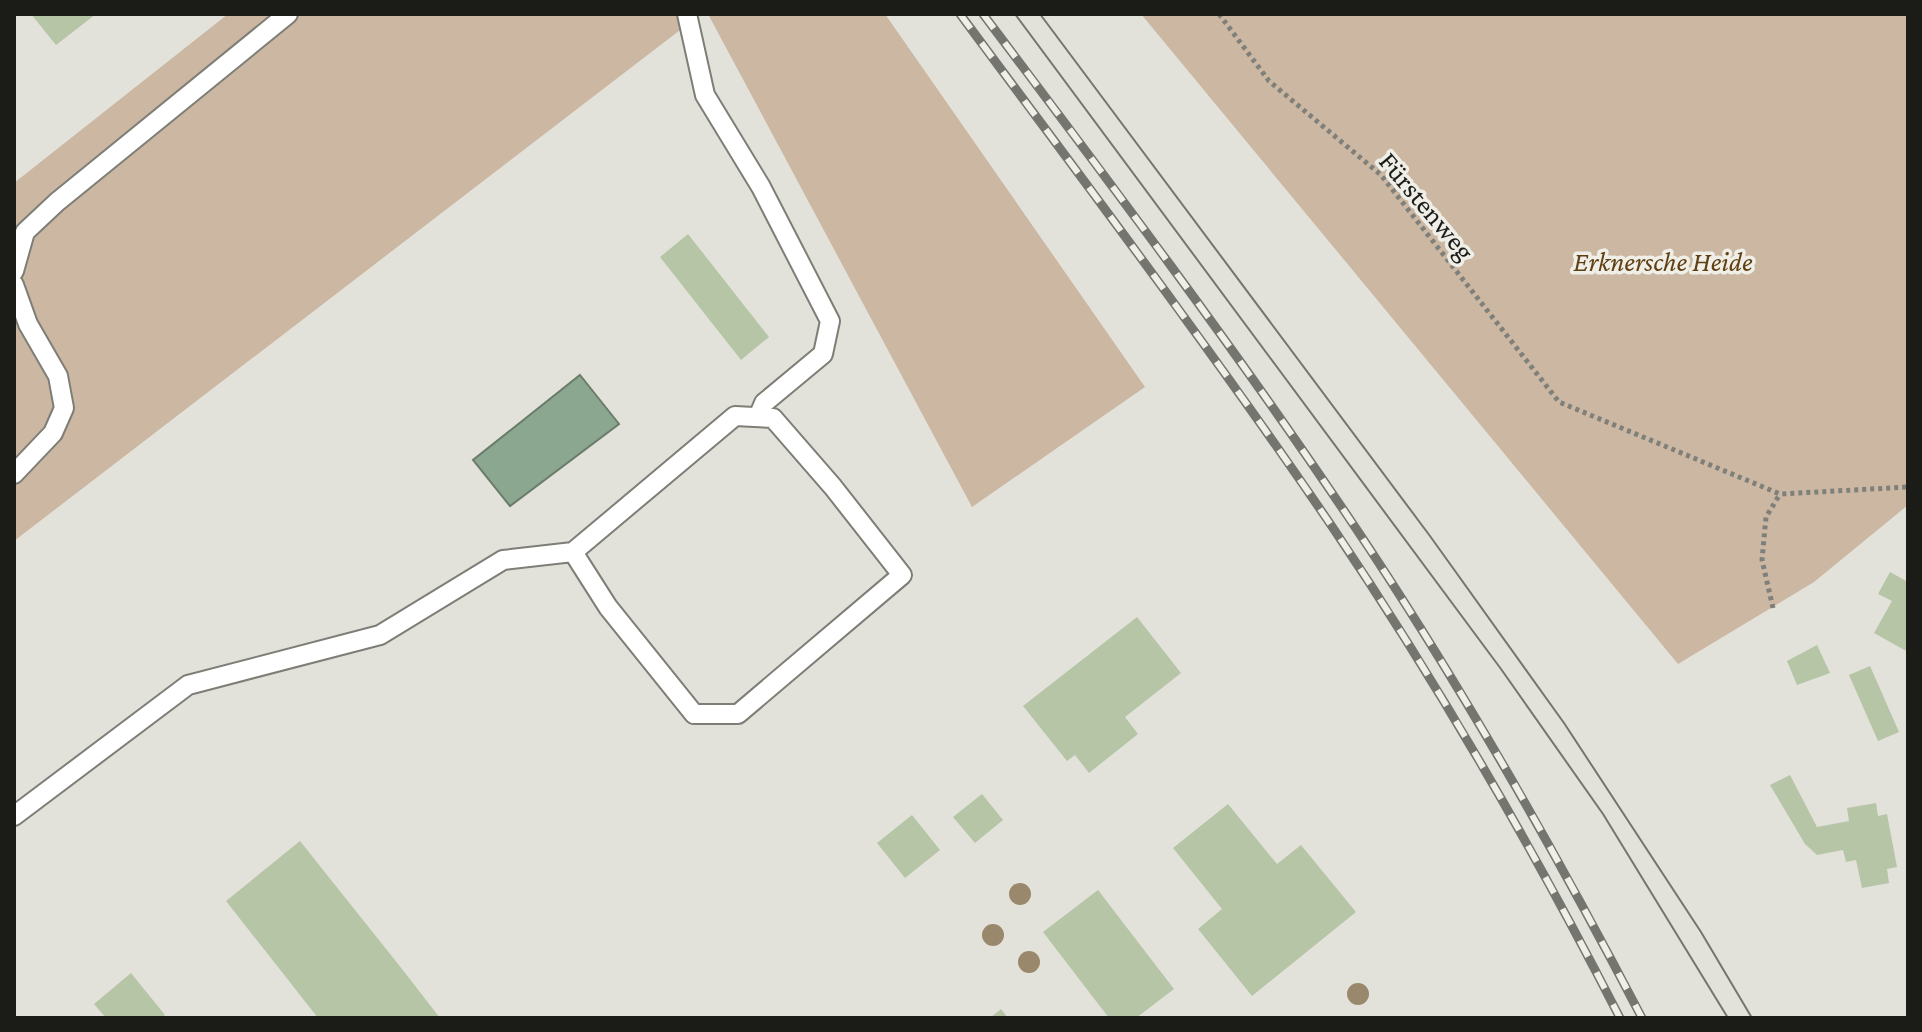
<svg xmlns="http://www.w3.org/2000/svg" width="1922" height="1032" font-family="'Crimson Pro',serif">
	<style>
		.green { fill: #cbb7a2 }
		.water { fill: #8ca78f; stroke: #6a7d6b; stroke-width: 2 }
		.building { fill: #b6c5a6 }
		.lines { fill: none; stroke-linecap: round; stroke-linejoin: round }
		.lane-casing { stroke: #7e7e77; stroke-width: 22 }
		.path { stroke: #80807b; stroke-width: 5; stroke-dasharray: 4 4; stroke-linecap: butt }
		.lane { stroke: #fff; stroke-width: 18 }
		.tram { stroke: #757570; stroke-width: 2 }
		.rail-casing { stroke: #757570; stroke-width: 9 }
		.rail { stroke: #efefe8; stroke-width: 6; stroke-dasharray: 18; stroke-linecap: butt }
		.tree { fill: #9a886c }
		.labels { text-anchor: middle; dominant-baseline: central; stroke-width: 7; stroke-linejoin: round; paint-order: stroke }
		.street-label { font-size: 28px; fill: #1b1b18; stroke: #efefe8 }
		.park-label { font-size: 28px; font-style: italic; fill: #603f12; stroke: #efefe8 }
	</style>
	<rect width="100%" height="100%" fill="#e2e2db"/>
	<g class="green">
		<path d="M228,14H701L14,541V183Z"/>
		<path d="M708,14H885L1145,387L972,507Z"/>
		<path d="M1141,14H1908V505L1814,582L1678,664Z"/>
	</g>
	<path class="water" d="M580,375L619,424L510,506L473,460Z"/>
	<g class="building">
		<path d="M31,14H96L56,45Z"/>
		<path d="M688,234L769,337L741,360L660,257Z"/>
		<path d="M1890,572L1908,582V652L1874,633L1892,601L1878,594Z"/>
		<path d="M1137,617L1181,673L1125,717L1138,734L1089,773L1075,755L1067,761L1023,706Z"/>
		<path d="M1817,645L1830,673L1797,685L1787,661Z"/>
		<path d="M1870,666L1899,732L1878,741L1849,675Z"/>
		<path d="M1790,775L1817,827L1849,821L1847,808L1876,803L1878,816L1887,814L1897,867L1887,869L1889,883L1862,888L1856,860L1846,862L1843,850L1817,855L1805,844L1770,785Z"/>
		<path d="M982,794L1003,820L975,843L953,817Z"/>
		<path d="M1228,804L1277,864L1301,845L1356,912L1252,996L1198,929L1222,909L1173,848Z"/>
		<path d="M912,815L940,850L905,878L877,843Z"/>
		<path d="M300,841L402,969L440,1018H318L226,901Z"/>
		<path d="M1098,890L1174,989L1136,1018H1109L1043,932Z"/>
		<path d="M131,973L165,1015L161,1018H106L94,1004Z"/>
		<path d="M1001,1009L1008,1018H990Z"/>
	</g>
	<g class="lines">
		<g class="lane-casing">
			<g id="lane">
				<path d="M687,14L705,95L761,187L830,321L823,354L764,403L758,417"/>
				<path d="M14,271L25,232L57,202L288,14"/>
				<path d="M14,285L28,324L58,376L64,408L53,433L14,474"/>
				<path d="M14,816L188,685L380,635L503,560L573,552L735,416L773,418L833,487L902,575L738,714H694L608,607L573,552"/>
			</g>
		</g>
		<g class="path">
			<path d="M1219,14L1269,81L1381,175L1559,402L1780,494L1908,487"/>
			<path d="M1773,608L1762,560L1766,517L1780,494"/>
		</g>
		<use href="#lane" class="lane"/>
		<g class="tram">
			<path d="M1015,14L1501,669L1603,814L1728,1018"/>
			<path d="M1040,14L1430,536L1564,723L1701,932L1752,1018"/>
		</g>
		<g class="rail-casing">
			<g id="rail">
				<path d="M960,14C1086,184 1214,353 1333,528C1439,685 1534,850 1620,1018"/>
				<path d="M983,14C1108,180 1233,346 1349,518C1457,678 1553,847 1642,1018"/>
			</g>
		</g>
		<use href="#rail" class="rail"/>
	</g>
	<g class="tree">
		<circle cx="1020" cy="894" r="11"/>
		<circle cx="993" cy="935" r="11"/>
		<circle cx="1029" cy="962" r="11"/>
		<circle cx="1358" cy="994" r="11"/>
	</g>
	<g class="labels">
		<g class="street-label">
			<text transform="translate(1427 206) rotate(50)">Fürstenweg</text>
		</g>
		<g class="park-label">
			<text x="1663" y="261">Erknersche Heide</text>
		</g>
	</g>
	<rect width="1922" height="1032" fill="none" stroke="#1b1b18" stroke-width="32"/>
</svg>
